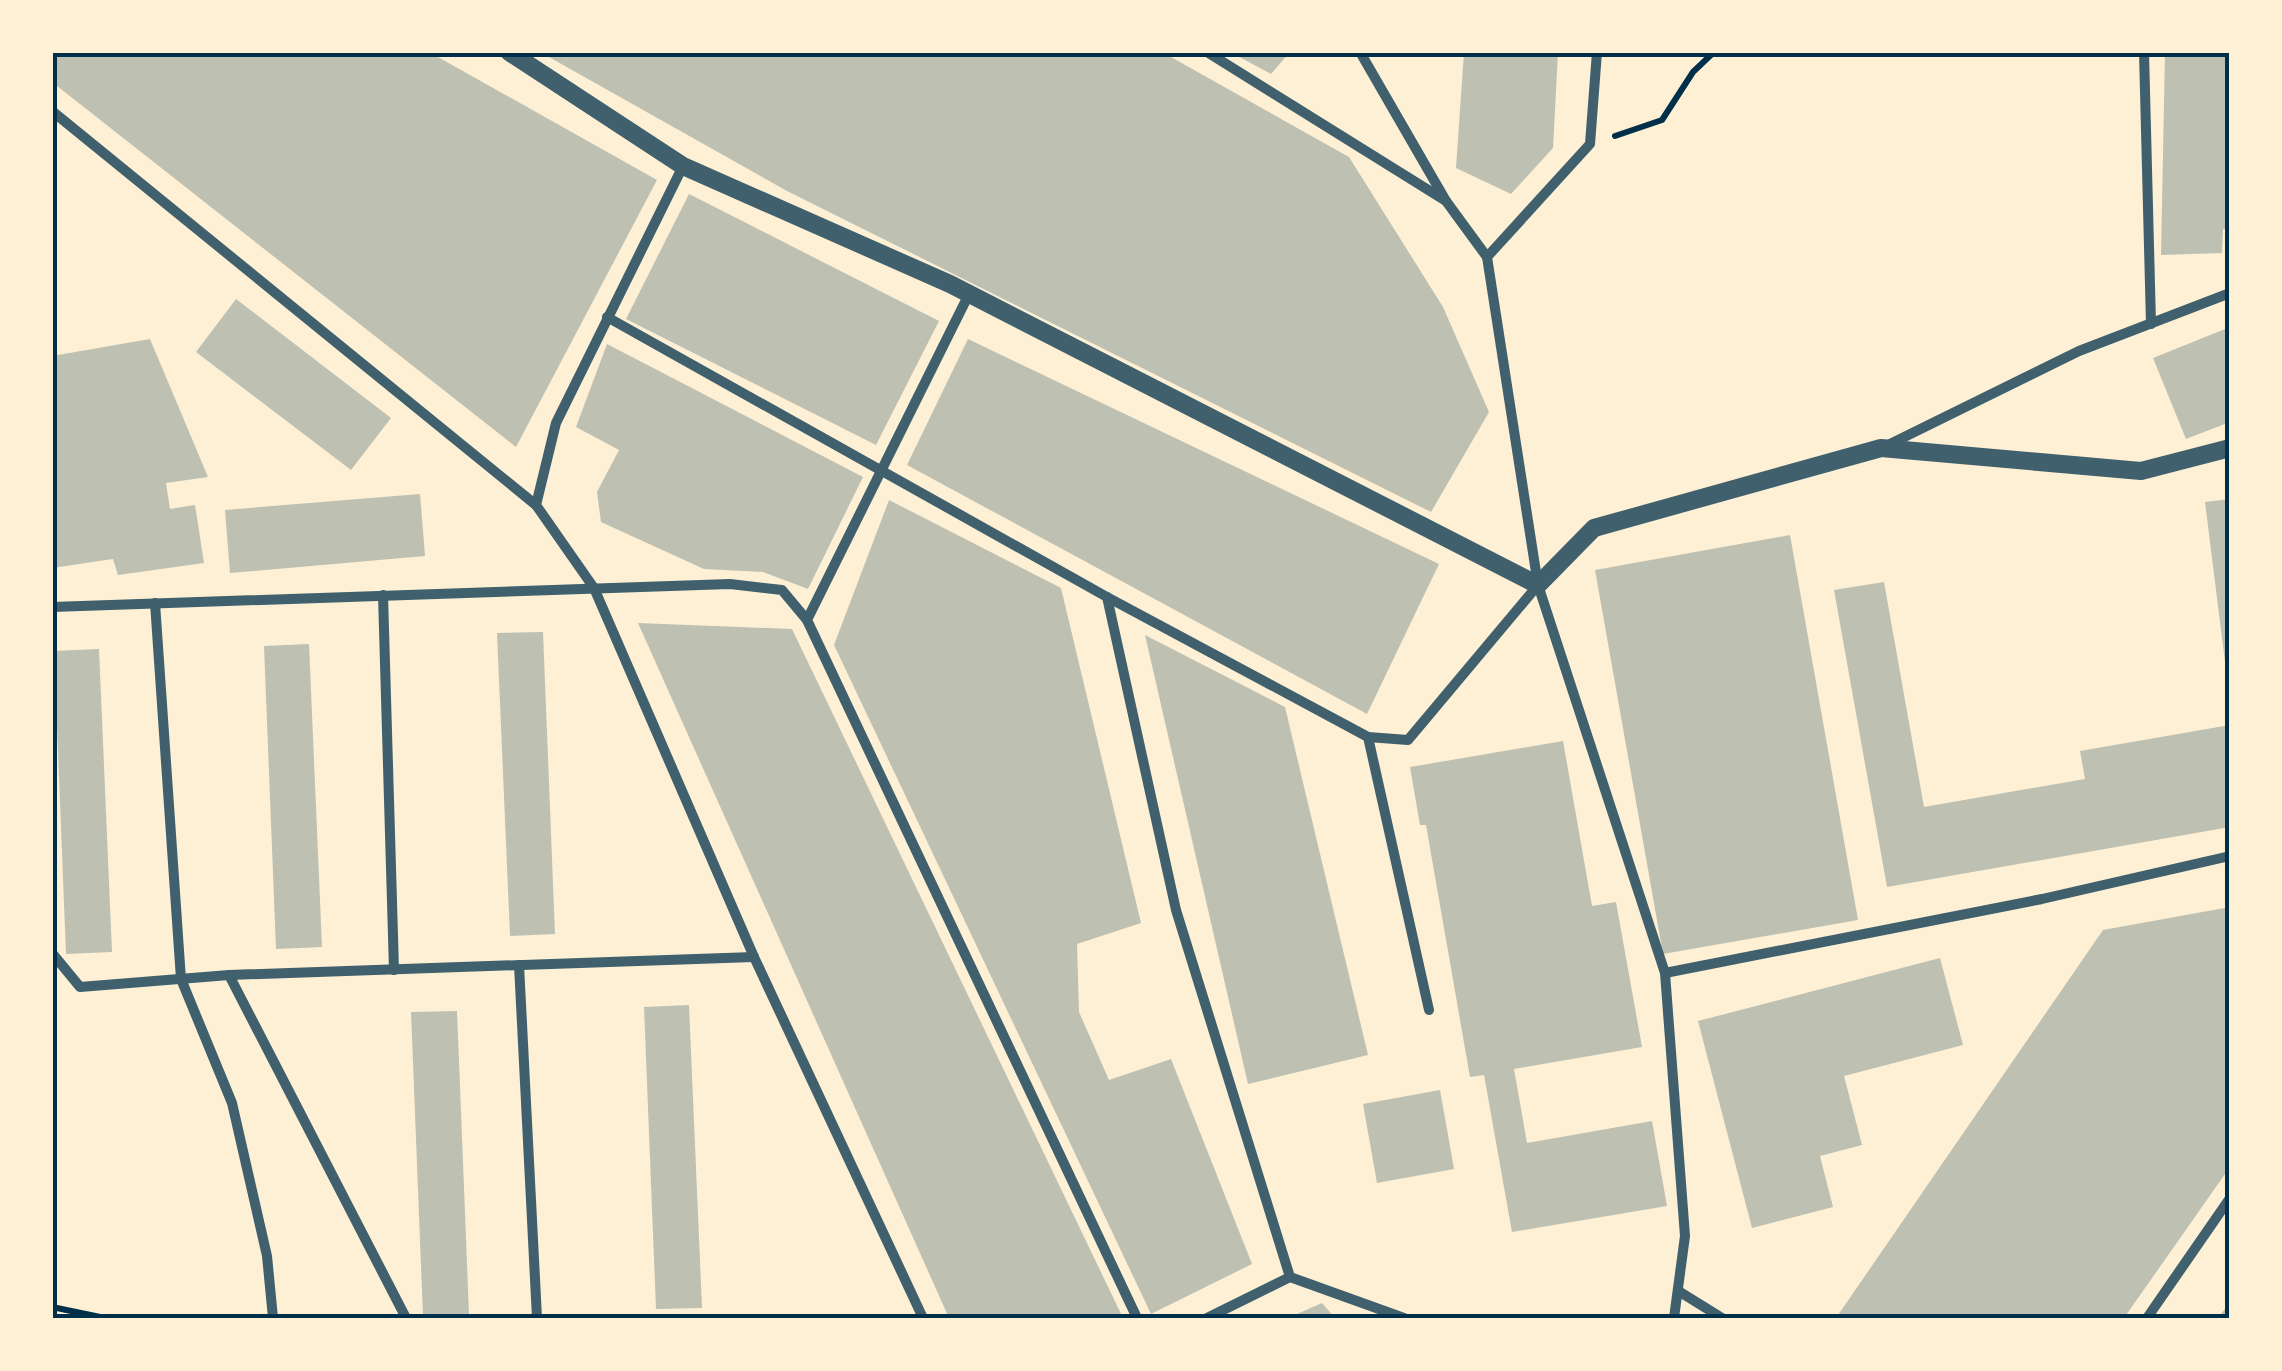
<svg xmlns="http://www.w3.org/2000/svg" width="2282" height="1371" font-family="'DM Sans',sans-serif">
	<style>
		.building { fill: #bec0b2 }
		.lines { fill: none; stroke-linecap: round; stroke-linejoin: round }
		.path { stroke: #003049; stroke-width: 6 }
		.minor { stroke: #3f606c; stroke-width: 10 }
		.tertiary { stroke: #3f606c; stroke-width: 18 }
		.neatline { fill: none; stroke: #003049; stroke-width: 4 }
	</style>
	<rect width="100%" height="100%" fill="#fdf0d5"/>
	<g class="building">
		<path d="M52,52H429L657,180L516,447L52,82Z"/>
		<path d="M540,52H1162L1349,157L1443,307L1489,412L1431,512L787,191Z"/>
		<path d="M1230,52H1290L1271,74Z"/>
		<path d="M1464,52H1558L1553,148L1511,194L1456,168Z"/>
		<path d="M2165,52H2230V229H2223L2222,253L2161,255Z"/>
		<path d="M689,194L939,321L876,445L626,319Z"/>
		<path d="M236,299L391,418L351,470L196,352Z"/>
		<path d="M2230,327V422L2186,439L2153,358Z"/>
		<path d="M150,339L208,477L166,483L170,509L195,505L204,563L118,575L113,559L52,568V356Z"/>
		<path d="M968,339L1439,564L1367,714L907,465Z"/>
		<path d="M607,344L863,477L808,589L763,572L704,569L601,522L597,492L619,450L576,427Z"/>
		<path d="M420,494L425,556L230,573L225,510Z"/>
		<path d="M2230,499V661L2225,662L2205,502Z"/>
		<path d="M889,500L1061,588L1141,923L1077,944L1079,1012L1109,1080L1171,1059L1252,1264L1151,1314L834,645Z"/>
		<path d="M1790,535L1858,920L1663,954L1595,570Z"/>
		<path d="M1884,582L1924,807L2085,779L2080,751L2230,725V827L1887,887L1834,590Z"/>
		<path d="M638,623L792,629L1123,1318H949Z"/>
		<path d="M543,632L555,934L510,936L497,633Z"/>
		<path d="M1145,635L1285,707L1368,1055L1248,1084Z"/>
		<path d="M309,644L322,947L276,949L264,646Z"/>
		<path d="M99,649L112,952L66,954L54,651Z"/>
		<path d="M1563,741L1592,906L1616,902L1642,1047L1514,1069L1527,1143L1652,1121L1667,1206L1512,1232L1484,1075L1470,1077L1426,825H1420L1410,767Z"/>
		<path d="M2230,907V1167L2124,1318H1836L2103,930Z"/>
		<path d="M1940,958L1963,1045L1844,1076L1862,1145L1820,1156L1833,1207L1752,1228L1698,1021Z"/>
		<path d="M689,1005L702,1308L656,1309L644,1007Z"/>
		<path d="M457,1011L469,1314L423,1316L411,1012Z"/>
		<path d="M1440,1090L1454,1169L1377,1183L1363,1104Z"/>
		<path d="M2230,1302V1318H2218Z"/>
		<path d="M1322,1303L1335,1318H1288Z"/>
	</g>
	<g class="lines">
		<g class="path">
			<path d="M1615,136L1662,120L1693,72L1714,52"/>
			<path d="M52,1307L105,1318"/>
		</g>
		<g class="minor">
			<path d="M1207,52L1446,201"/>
			<path d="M1360,52L1446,201L1487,257"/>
			<path d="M1597,52L1590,144L1487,257L1538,585L1665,973L1685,1236L1674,1318"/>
			<path d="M2144,52L2151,324"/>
			<path d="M52,111L536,505"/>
			<path d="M683,166L556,423L536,505L594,588L754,957L923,1318"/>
			<path d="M969,294L807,620L1137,1318"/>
			<path d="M607,317L1107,597L1368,737L1408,740L1538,585"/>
			<path d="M1886,446L2079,351L2230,293"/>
			<path d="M383,595L394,970"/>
			<path d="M1107,597L1176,910L1290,1277L1207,1318"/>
			<path d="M155,603L181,979L232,1103L267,1256L273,1318"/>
			<path d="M52,607L730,584L782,590L807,620"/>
			<path d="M1368,737L1429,1010"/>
			<path d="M52,953L80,987L229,975L754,957"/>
			<path d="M519,965L537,1318"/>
			<path d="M1665,973L2042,899L2230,856"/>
			<path d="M229,975L406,1318"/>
			<path d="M1290,1277L1404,1318"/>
			<path d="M1680,1292L1722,1318"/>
			<path d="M2147,1318L2230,1198"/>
		</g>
		<path class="tertiary" d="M509,52L683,166L950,284L1538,585L1594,528L1881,448L2141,471L2230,448"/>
	</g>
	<rect width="2282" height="1371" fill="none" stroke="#fdf0d5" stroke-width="110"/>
	<rect x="55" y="55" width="2172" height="1261" class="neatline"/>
</svg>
